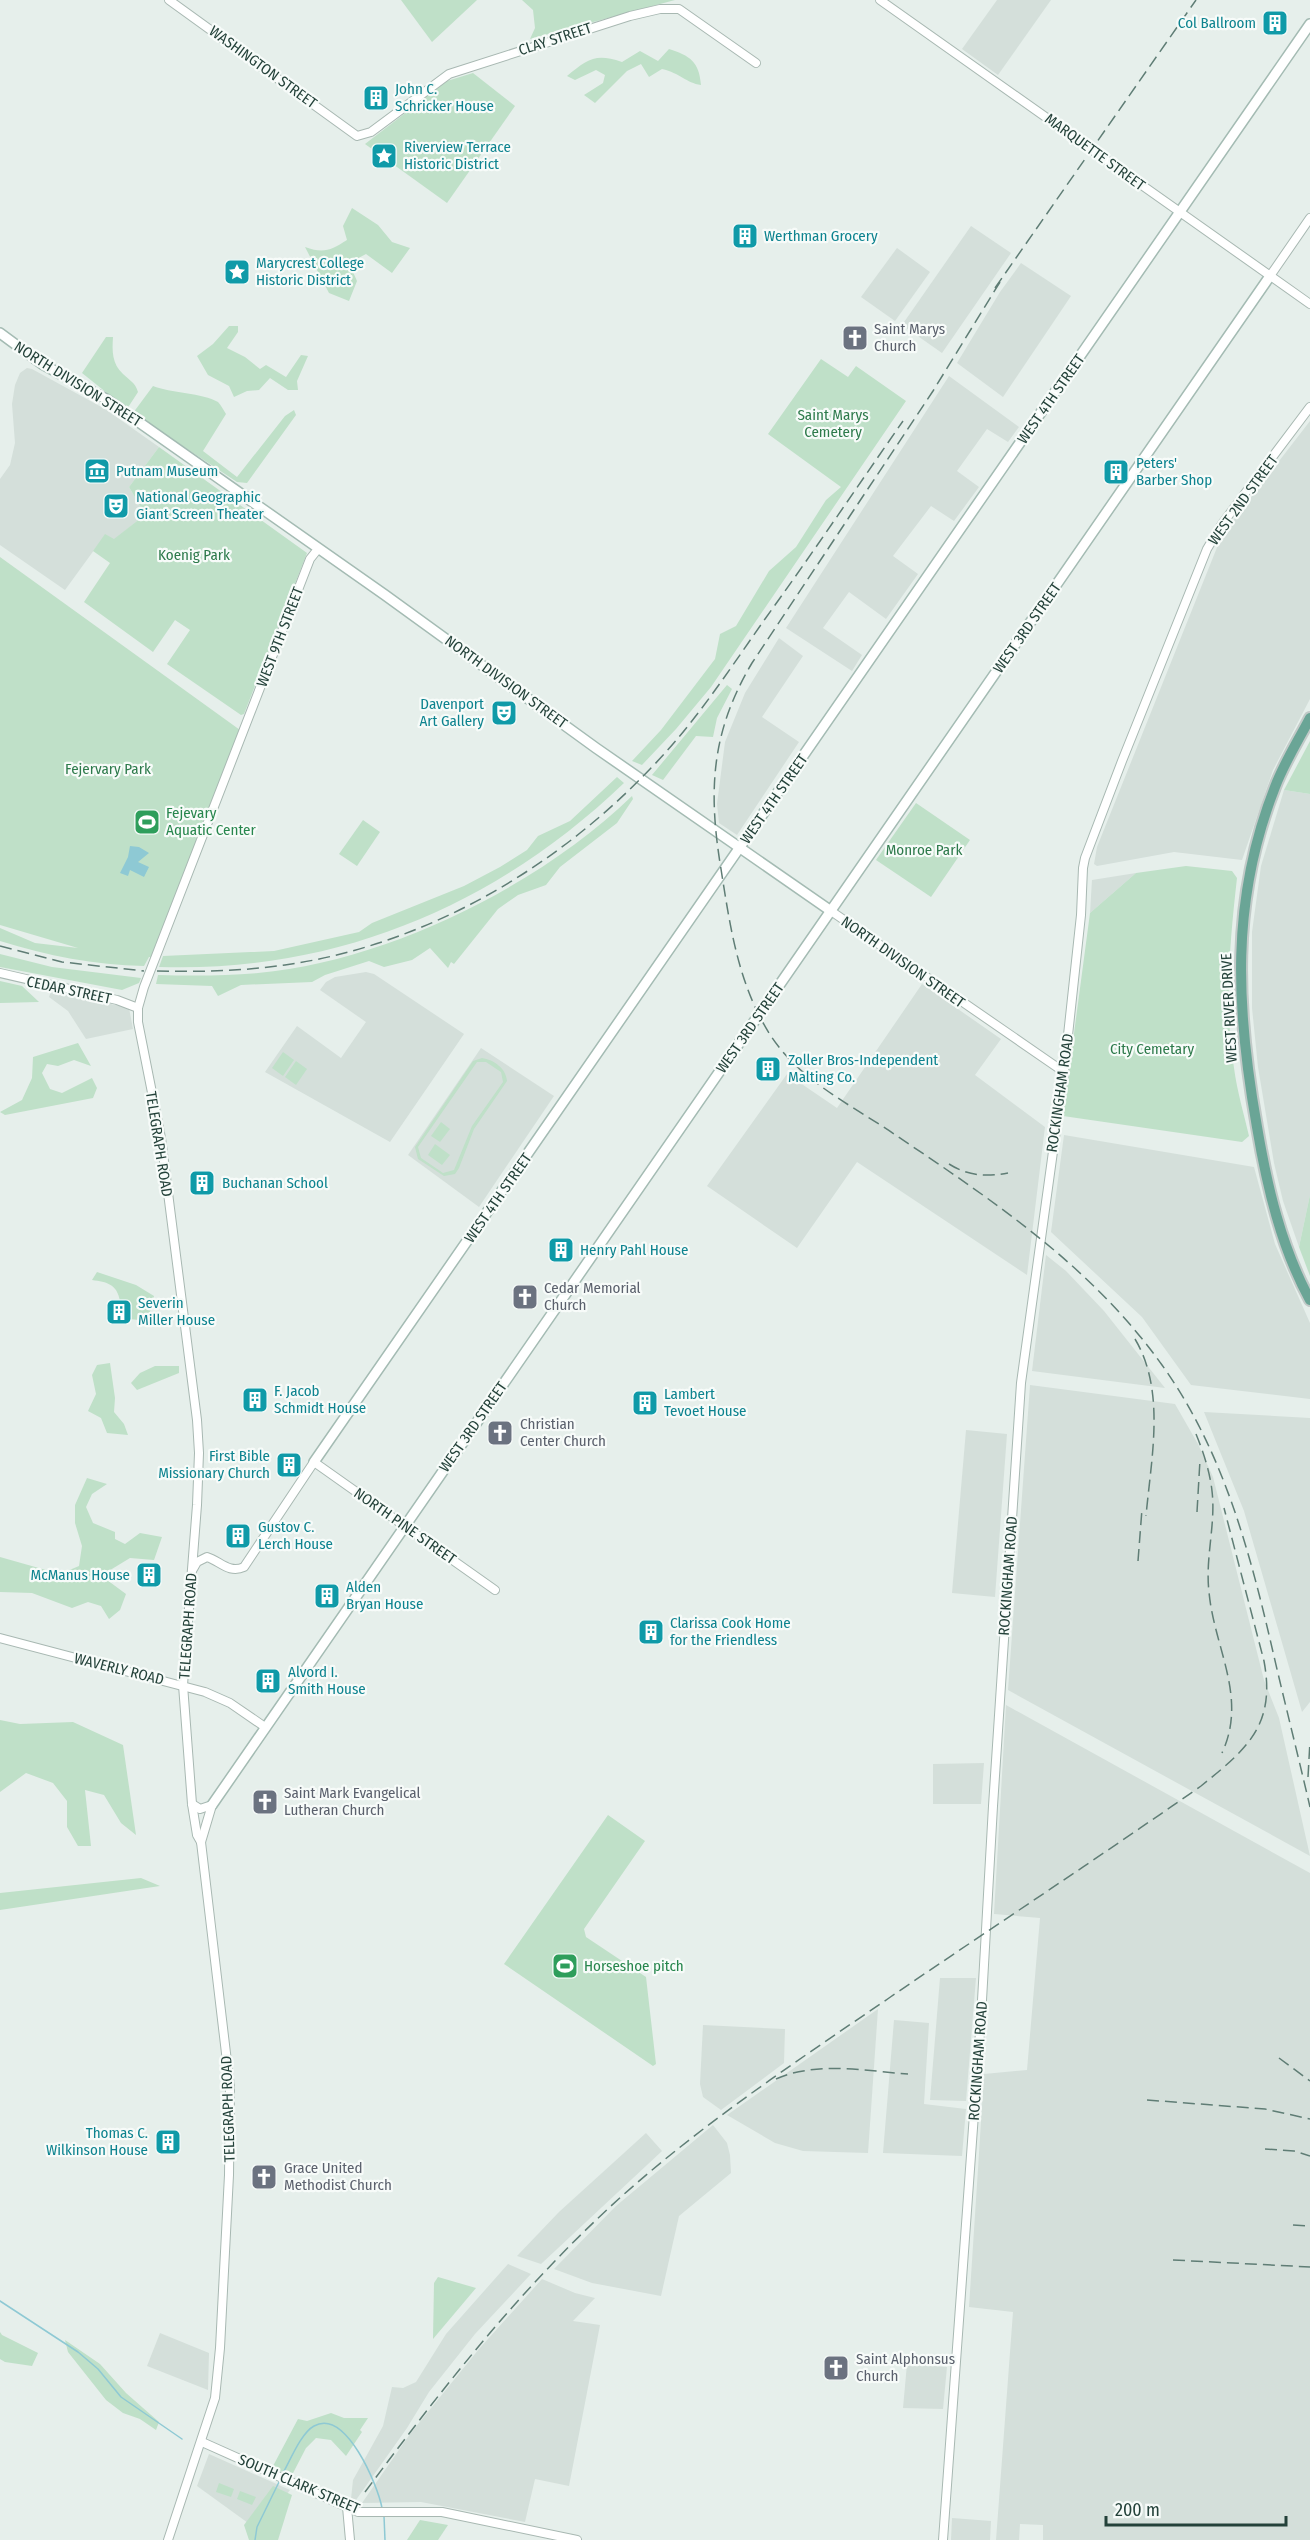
<svg xmlns="http://www.w3.org/2000/svg" width="1310" height="2540" font-family="'Fira Sans Condensed',sans-serif">
	<style>
		.built { fill: #d4dfda }
		.green { fill: #bfe0c8; fill-rule: evenodd }
		.water { fill: #8ec9d4 }
		.lines { fill: none; stroke-linecap: round; stroke-linejoin: round }
		.stream { stroke: #8ec9d4; stroke-width: 1.5 }
		.tertiary-casing { stroke: #a8b8b2; stroke-width: 10 }
		.secondary-casing { stroke: #a4bbb3; stroke-width: 12 }
		.primary-casing { stroke: #c2cac8; stroke-width: 14 }
		.tertiary { stroke: #fff; stroke-width: 8 }
		.secondary { stroke: #fff; stroke-width: 9 }
		.primary { stroke: #6aa596; stroke-width: 10 }
		.rail { stroke: #5f7d75; stroke-width: 1.5; stroke-dasharray: 12 6; stroke-linecap: butt }
		.labels { text-anchor: middle; dominant-baseline: central; stroke-width: 4.5; stroke-linejoin: round; paint-order: stroke }
		.culture-label { font-size: 15px; fill: #0d838f; stroke: #f7fbf9; text-anchor: start }
		.street-label { font-size: 15px; fill: #24423a; stroke: #f7fbf9 }
		.worship-label { font-size: 15px; fill: #5b616d; stroke: #f7fbf9; text-anchor: start }
		.park-label { font-size: 15px; fill: #2d7a4b; stroke: #f7fbf9 }
		.leisure-label { font-size: 15px; fill: #27864d; stroke: #f7fbf9; text-anchor: start }
	</style>
	<rect width="100%" height="100%" fill="#e6efeb"/>
	<g class="built">
		<path d="M997,0H1051L998,75L962,49Z"/>
		<path d="M971,226L1011,253L942,353L902,325Z"/>
		<path d="M897,248L930,272L895,321L861,297Z"/>
		<path d="M1021,263L1071,296L1003,397L957,363L1000,292Z"/>
		<path d="M27,368L32,369L105,409L159,447L129,487L140,506L137,521L114,540L105,535L65,590L0,545V479L10,465L15,443L12,404L15,385L20,373Z"/>
		<path d="M949,376L1019,427L1008,442L987,429L957,471L979,487L954,521L931,506L893,556L918,574L886,619L849,592L823,628L862,655L852,671L786,628Z"/>
		<path d="M1310,421V699L1273,770L1242,860L1174,852L1097,866L1094,864L1097,847L1222,535Z"/>
		<path d="M779,638L803,656L762,717L799,742L737,835L719,823L717,804L725,742L745,693Z"/>
		<path d="M1284,790L1310,794V1195L1299,1247L1283,1201L1274,1163L1258,1067L1252,1008V932L1261,866Z"/>
		<path d="M1136,873L1090,913L1092,880Z"/>
		<path d="M366,972L374,974L464,1034L390,1142L265,1072L297,1026L341,1058L366,1022L320,990L326,982L335,977Z"/>
		<path d="M922,984L1001,1039L975,1075L1045,1127L1027,1275L857,1162L797,1248L707,1186L787,1074L837,1108Z"/>
		<path d="M51,991L129,1008L133,1029L86,1039L68,1011L49,997Z"/>
		<path d="M481,1048L554,1096L479,1207L408,1155Z"/>
		<path d="M1064,1135L1254,1167L1275,1244L1310,1323V1399L1191,1385L1142,1317L1051,1232Z"/>
		<path d="M1046,1255L1066,1271L1104,1311L1165,1388L1032,1371Z"/>
		<path d="M1030,1385L1175,1404L1198,1444L1213,1477L1264,1680L1279,1718L1310,1856L1008,1690Z"/>
		<path d="M1204,1412L1310,1418V1702L1302,1712L1244,1511Z"/>
		<path d="M966,1430L1007,1434L995,1597L952,1593Z"/>
		<path d="M1006,1705L1310,1873V2540H1043V2525L1020,2524L1019,2540H996L1013,2312L969,2307L978,2169L984,2074L1027,2070L1040,1918L994,1914Z"/>
		<path d="M984,1763L981,1804H933V1764Z"/>
		<path d="M940,1978H976L966,2101L930,2100Z"/>
		<path d="M878,2009L868,2153L803,2151L775,2143L727,2115Z"/>
		<path d="M894,2020L929,2023L924,2104L966,2109L962,2156L883,2153Z"/>
		<path d="M703,2025L785,2029L784,2063L721,2110L703,2097L700,2084Z"/>
		<path d="M713,2125L727,2143L730,2155L731,2173L679,2216L661,2296L592,2283L554,2269L616,2206Z"/>
		<path d="M646,2133L662,2151L541,2264L517,2256L559,2212Z"/>
		<path d="M508,2264L531,2274L475,2334L429,2392L407,2428L356,2500L351,2499L353,2480L383,2426L392,2387L403,2388L416,2382L446,2334Z"/>
		<path d="M542,2279L575,2293L595,2298L573,2321L600,2325L569,2486L535,2479L525,2522L421,2502L362,2503L410,2434L479,2349Z"/>
		<path d="M160,2333L209,2353L208,2390L147,2366Z"/>
		<path d="M907,2364L947,2367L943,2409L903,2408Z"/>
		<path d="M209,2454L290,2490L259,2531L197,2486Z"/>
		<path d="M952,2518L991,2521L990,2540H951Z"/>
	</g>
	<g class="green">
		<path d="M401,0H477L432,42Z"/>
		<path d="M522,0H675L530,39L535,28L533,10Z"/>
		<path d="M669,49C690,56 699,61 701,85C686,83 680,73 662,69L649,77L641,64L627,71L595,103L584,95L603,83L605,75L596,70L575,80L567,76C588,59 595,53 622,62L640,51L658,61Z"/>
		<path d="M473,73L515,106L447,203L365,144L447,81Z"/>
		<path d="M352,208L378,225L392,242L410,248L392,273L366,254L349,263L357,281L349,301L329,293L305,247C324,254 331,250 347,240L343,226Z"/>
		<path d="M229,326H238V332L227,348L245,357L260,369L266,365L286,377L301,355L308,356L297,381L298,390H288L270,378L259,390L247,391L234,397L229,386L208,375L197,356L213,344Z"/>
		<path d="M106,337H113C112,351 112,364 123,374C130,381 135,382 138,392L127,409L82,373Z"/>
		<path d="M821,359L848,377L856,366L906,401L711,687L676,729L642,765L632,761L661,730L715,659L720,634L736,626L769,571L796,547L826,500L841,487L768,434Z"/>
		<path d="M153,386C170,393 203,393 218,402C221,405 224,411 226,414L203,451L237,477L285,416L294,410L296,415L247,483L237,482L133,413Z"/>
		<path d="M159,447L307,553L244,714L241,715L167,664L190,630L175,620L153,652L84,602L110,563L93,551L105,534L114,539L137,521L140,506L129,487Z"/>
		<path d="M0,557L240,730L151,957H149L144,966C94,965 48,956 0,941V928L35,943L78,948L0,925Z"/>
		<path d="M727,685L732,689L717,718L713,737L696,736L663,780L652,775Z"/>
		<path d="M1310,741V794L1284,790Z"/>
		<path d="M617,777L624,783C497,905 336,973 159,967L163,956L274,951L359,932L372,923L464,886L500,867L527,850L538,836L570,821Z"/>
		<path d="M632,796L633,799L617,823L560,867L546,885L518,895L498,909L454,964L451,962L448,968L430,948L412,960L384,967L369,961L325,975L312,982L241,985L218,996L212,986L156,984L158,975C192,976 225,976 258,973C388,961 539,886 632,796Z"/>
		<path d="M916,803L970,840L931,897L876,860Z"/>
		<path d="M363,820L380,832L357,866L339,854Z"/>
		<path d="M1186,866L1232,871L1237,878C1230,940 1224,1005 1234,1068C1237,1091 1244,1114 1249,1136L1242,1142L1063,1116L1090,913L1136,873Z"/>
		<path d="M0,954L52,967L141,978L139,983L122,990L0,967Z"/>
		<path d="M0,981L22,986L39,1002L0,1003Z"/>
		<path d="M78,1043L91,1066L74,1060L58,1066L47,1064L42,1073L50,1089L62,1093L92,1078L97,1088L93,1098L5,1115L0,1112L22,1100L32,1078L33,1057Z"/>
		<path d="M283,1052L294,1060L283,1076L272,1068Z"/>
		<path d="M482,1058C494,1060 506,1068 507,1081L474,1129L459,1168L455,1174L444,1176L418,1159L415,1147L473,1061ZM477,1062H486L501,1072L503,1082L472,1126L454,1170L443,1173L421,1158L418,1147Z"/>
		<path d="M296,1061L307,1069L296,1085L285,1077Z"/>
		<path d="M441,1122L450,1129L440,1142L431,1136Z"/>
		<path d="M435,1144L450,1155L442,1165L428,1155Z"/>
		<path d="M1310,1195V1276L1299,1247Z"/>
		<path d="M97,1272L136,1285L154,1296L149,1316L139,1320L129,1319V1306L120,1301C117,1284 107,1282 92,1280Z"/>
		<path d="M110,1363L115,1398L114,1412L124,1424L128,1435L107,1433L101,1418L88,1411L96,1394L92,1375L97,1365Z"/>
		<path d="M155,1366H179V1373L137,1390L131,1383L140,1373Z"/>
		<path d="M87,1478L107,1484L92,1494L86,1507L93,1523L115,1532V1539L125,1544L140,1533L162,1537L154,1560L130,1558L107,1572V1580L126,1594L120,1610L109,1619L101,1606L88,1602L72,1608L32,1593L0,1592V1557L60,1574L79,1566L82,1546L75,1523V1505Z"/>
		<path d="M0,1720L20,1724L73,1722L123,1745L136,1835L121,1823L104,1795L85,1790L91,1846H78L67,1827V1801L53,1783L26,1773L0,1792Z"/>
		<path d="M608,1815L645,1841L584,1929L586,1937L646,1977L656,2064L653,2066L504,1964Z"/>
		<path d="M141,1878L160,1886L0,1910V1893Z"/>
		<path d="M438,2277L476,2288L433,2339L434,2283Z"/>
		<path d="M0,2332L2,2335L38,2353L32,2366L5,2362L0,2359Z"/>
		<path d="M65,2340L100,2364L126,2393L159,2422L156,2430L140,2419L123,2413L106,2400L68,2352Z"/>
		<path d="M331,2413L344,2418H368L360,2430L362,2432L346,2456L331,2440L316,2438L306,2448L292,2475L274,2469L273,2466L298,2419L307,2421Z"/>
		<path d="M219,2483L234,2489L231,2497L216,2492Z"/>
		<path d="M273,2486L292,2495L278,2540H249L244,2525Z"/>
		<path d="M240,2491L256,2497L252,2505L237,2499Z"/>
		<path d="M420,2520L448,2525L438,2540H407Z"/>
	</g>
	<path class="water" d="M130,846L139,847L149,853L138,862L149,867L144,877L130,870L128,876L120,873L128,857Z"/>
	<g class="lines">
		<g class="stream">
			<path d="M0,2301L78,2352L98,2369L121,2397L182,2439"/>
			<path d="M283,2473C290,2461 301,2433 314,2426C346,2408 378,2486 382,2508"/>
			<path d="M384,2516L385,2540"/>
			<path d="M255,2540L257,2527L280,2480"/>
		</g>
		<g class="tertiary-casing">
			<g id="tertiary">
				<path d="M169,0L357,136L371,132L449,74L630,16L660,9H679L756,63"/>
				<path d="M880,0L1310,304"/>
				<path d="M1270,276L1310,218"/>
				<path d="M831,911L1064,1072"/>
				<path d="M0,973L117,1000L138,1008"/>
				<path d="M193,1569L197,1562L207,1557C220,1561 229,1574 244,1567L314,1462L495,1590"/>
				<path d="M0,1638L205,1692L230,1703L265,1727"/>
				<path d="M192,1804L200,1809L212,1805"/>
				<path d="M201,1842L212,1805"/>
				<path d="M202,2442L358,2512H442L577,2540"/>
				<path d="M347,2507L350,2540"/>
				<path d="M168,2540L215,2398L220,2348L229,2175L230,2087L201,1842L197,1835L192,1804L183,1685L197,1505L199,1453L197,1420L161,1138L138,1022V1008L144,987L310,559L318,549"/>
				<path d="M943,2540L981,2018L993,1806L1021,1383L1064,1072L1081,915L1083,868L1085,858L1122,761L1207,549L1222,524L1310,407"/>
			</g>
		</g>
		<g class="secondary-casing">
			<g id="secondary">
				<path d="M0,333L42,364L106,399L385,595L596,748L831,911"/>
				<path d="M314,1462L1310,24"/>
				<path d="M212,1805L1270,276"/>
			</g>
		</g>
		<g class="primary-casing">
			<path id="primary" d="M1310,718C1298,741 1284,763 1275,787C1230,901 1236,1009 1257,1127C1267,1186 1281,1247 1310,1300"/>
		</g>
		<use href="#tertiary" class="tertiary"/>
		<use href="#secondary" class="secondary"/>
		<use href="#primary" class="primary"/>
		<g class="rail">
			<path d="M1000,282L933,391L752,663C711,732 708,791 721,869C730,926 738,983 769,1033C799,1081 852,1105 897,1136C995,1202 1092,1267 1162,1365C1223,1450 1250,1552 1273,1652C1285,1704 1298,1755 1310,1807"/>
			<path d="M995,288L1196,0"/>
			<path d="M0,946L62,962L144,971"/>
			<path d="M157,971C200,972 243,971 285,965C425,945 555,869 651,768C695,723 729,670 765,619C812,554 857,487 903,421"/>
			<path d="M949,1164C968,1176 986,1177 1008,1173"/>
			<path d="M1135,1339C1166,1391 1151,1459 1146,1516"/>
			<path d="M1196,1434C1203,1451 1210,1472 1212,1491C1216,1524 1205,1558 1209,1592C1214,1648 1248,1697 1222,1753"/>
			<path d="M1197,1512L1200,1460"/>
			<path d="M1138,1561L1142,1509"/>
			<path d="M1308,1777L1310,1741"/>
			<path d="M1279,2058L1310,2081"/>
			<path d="M776,2079C816,2061 866,2071 908,2074"/>
			<path d="M1147,2100L1265,2109L1310,2119"/>
			<path d="M1265,2149L1294,2151L1310,2156"/>
			<path d="M1293,2225L1310,2226"/>
			<path d="M1173,2260L1310,2267"/>
			<path d="M365,2492C444,2386 523,2285 622,2196C706,2121 797,2061 889,1998C993,1927 1098,1858 1201,1786C1247,1749 1276,1725 1264,1661L1224,1508"/>
		</g>
	</g>
	<defs>
		<g id="building-square" transform="scale(1.35)"><rect x="-9" y="-9" width="18" height="18" rx="4" fill="#0f9aa8" stroke="#f7fbf9"/><path d="M-4-6H4V6H1V3H-1V6H-4ZM-2.5-4.3h1.7v1.8h-1.7ZM.8-4.3h1.7v1.8H.8ZM-2.5-1h1.7V.8h-1.7ZM.8-1h1.7V.8H.8Z" fill="#fff"/></g>
		<g id="sight-square" transform="scale(1.35)"><rect x="-9" y="-9" width="18" height="18" rx="4" fill="#0f9aa8" stroke="#f7fbf9"/><path d="M0-6L1.8-2.2L6-1.7L2.9 1.2L3.7 5.4L0 3.3L-3.7 5.4L-2.9 1.2L-6-1.7L-1.8-2.2Z" fill="#fff"/></g>
		<g id="church-square" transform="scale(1.35)"><rect x="-9" y="-9" width="18" height="18" rx="4" fill="#6b7280" stroke="#f7fbf9"/><path d="M-1.2-6h2.4v3.5h3.3v2.4h-3.3V6h-2.4V-.1h-3.3v-2.4h3.3Z" fill="#fff"/></g>
		<g id="museum-square" transform="scale(1.35)"><rect x="-9" y="-9" width="18" height="18" rx="4" fill="#0f9aa8" stroke="#f7fbf9"/><path d="M0-6L6-3V-2H-6V-3ZM-5-1h2V3h-2ZM-1-1h2V3h-2ZM3-1h2V3H3ZM-6 4H6V6H-6Z" fill="#fff"/></g>
		<g id="theatre-square" transform="scale(1.35)"><rect x="-9" y="-9" width="18" height="18" rx="4" fill="#0f9aa8" stroke="#f7fbf9"/><path d="M-5-5.5Q0-4 5-5.5V0Q5 5 0 6Q-5 5-5 0ZM-3.3-2.5H-1v1.5H-3.3ZM1-2.5H3.3v1.5H1ZM-2.8 1Q0 5.5 2.8 1Z" fill="#fff"/></g>
		<g id="stadium-square" transform="scale(1.35)"><rect x="-9" y="-9" width="18" height="18" rx="4" fill="#2e9e5b" stroke="#f7fbf9"/><path d="M0-5a6.5 5 0 1 0 0 10a6.5 5 0 1 0 0-10ZM-3.5-1.8h7v3.6h-7Z" fill="#fff"/></g>
	</defs>
	<g fill-rule="evenodd">
		<use href="#building-square" x="1275" y="23"/>
		<use href="#building-square" x="376" y="98"/>
		<use href="#sight-square" x="384" y="156"/>
		<use href="#building-square" x="745" y="236"/>
		<use href="#sight-square" x="237" y="272"/>
		<use href="#church-square" x="855" y="338"/>
		<use href="#museum-square" x="97" y="471"/>
		<use href="#building-square" x="1116" y="472"/>
		<use href="#theatre-square" x="116" y="506"/>
		<use href="#theatre-square" x="504" y="713"/>
		<use href="#stadium-square" x="147" y="822"/>
		<use href="#building-square" x="768" y="1069"/>
		<use href="#building-square" x="202" y="1183"/>
		<use href="#building-square" x="561" y="1250"/>
		<use href="#church-square" x="525" y="1297"/>
		<use href="#building-square" x="119" y="1312"/>
		<use href="#building-square" x="255" y="1400"/>
		<use href="#building-square" x="645" y="1403"/>
		<use href="#church-square" x="500" y="1433"/>
		<use href="#building-square" x="289" y="1465"/>
		<use href="#building-square" x="238" y="1536"/>
		<use href="#building-square" x="149" y="1575"/>
		<use href="#building-square" x="327" y="1596"/>
		<use href="#building-square" x="651" y="1632"/>
		<use href="#building-square" x="268" y="1681"/>
		<use href="#church-square" x="265" y="1802"/>
		<use href="#stadium-square" x="565" y="1966"/>
		<use href="#building-square" x="168" y="2142"/>
		<use href="#church-square" x="264" y="2177"/>
		<use href="#church-square" x="836" y="2368"/>
	</g>
	<g class="labels">
		<g class="culture-label">
			<text x="1256" y="23" text-anchor="end">Col Ballroom</text>
			<text x="395" y="89">John C.<tspan x="395" dy="17">Schricker House</tspan></text>
			<text x="404" y="147">Riverview Terrace<tspan x="404" dy="17">Historic District</tspan></text>
			<text x="764" y="236">Werthman Grocery</text>
			<text x="256" y="263">Marycrest College<tspan x="256" dy="17">Historic District</tspan></text>
			<text x="1136" y="463">Peters'<tspan x="1136" dy="17">Barber Shop</tspan></text>
			<text x="116" y="471">Putnam Museum</text>
			<text x="136" y="497">National Geographic<tspan x="136" dy="17">Giant Screen Theater</tspan></text>
			<text x="484" y="704" text-anchor="end">Davenport<tspan x="484" dy="17">Art Gallery</tspan></text>
			<text x="788" y="1060">Zoller Bros-Independent<tspan x="788" dy="17">Malting Co.</tspan></text>
			<text x="222" y="1183">Buchanan School</text>
			<text x="580" y="1250">Henry Pahl House</text>
			<text x="138" y="1303">Severin<tspan x="138" dy="17">Miller House</tspan></text>
			<text x="274" y="1391">F. Jacob<tspan x="274" dy="17">Schmidt House</tspan></text>
			<text x="664" y="1394">Lambert<tspan x="664" dy="17">Tevoet House</tspan></text>
			<text x="270" y="1456" text-anchor="end">First Bible<tspan x="270" dy="17">Missionary Church</tspan></text>
			<text x="258" y="1527">Gustov C.<tspan x="258" dy="17">Lerch House</tspan></text>
			<text x="130" y="1575" text-anchor="end">McManus House</text>
			<text x="346" y="1587">Alden<tspan x="346" dy="17">Bryan House</tspan></text>
			<text x="670" y="1623">Clarissa Cook Home<tspan x="670" dy="17">for the Friendless</tspan></text>
			<text x="288" y="1672">Alvord I.<tspan x="288" dy="17">Smith House</tspan></text>
			<text x="148" y="2133" text-anchor="end">Thomas C.<tspan x="148" dy="17">Wilkinson House</tspan></text>
		</g>
		<g class="street-label">
			<text transform="translate(555 39) rotate(-18)">CLAY STREET</text>
			<text transform="translate(263 67) rotate(36)">WASHINGTON STREET</text>
			<text transform="translate(1095 152) rotate(36)">MARQUETTE STREET</text>
			<text transform="translate(78 384) rotate(32)">NORTH DIVISION STREET</text>
			<text transform="translate(1051 399) rotate(-55)">WEST 4TH STREET</text>
			<text transform="translate(1243 500) rotate(-54)">WEST 2ND STREET</text>
			<text transform="translate(1027 628) rotate(-55)">WEST 3RD STREET</text>
			<text transform="translate(280 637) rotate(-69)">WEST 9TH STREET</text>
			<text transform="translate(506 682) rotate(36)">NORTH DIVISION STREET</text>
			<text transform="translate(774 799) rotate(-55)">WEST 4TH STREET</text>
			<text transform="translate(903 962) rotate(35)">NORTH DIVISION STREET</text>
			<text transform="translate(69 990) rotate(12)">CEDAR STREET</text>
			<text transform="translate(1229 1008) rotate(-93)">WEST RIVER DRIVE</text>
			<text transform="translate(750 1028) rotate(-55)">WEST 3RD STREET</text>
			<text transform="translate(1060 1093) rotate(-82)">ROCKINGHAM ROAD</text>
			<text transform="translate(159 1144) rotate(81)">TELEGRAPH ROAD</text>
			<text transform="translate(498 1198) rotate(-55)">WEST 4TH STREET</text>
			<text transform="translate(473 1427) rotate(-55)">WEST 3RD STREET</text>
			<text transform="translate(405 1526) rotate(35)">NORTH PINE STREET</text>
			<text transform="translate(1008 1576) rotate(-86)">ROCKINGHAM ROAD</text>
			<text transform="translate(188 1626) rotate(-86)">TELEGRAPH ROAD</text>
			<text transform="translate(119 1669) rotate(14)">WAVERLY ROAD</text>
			<text transform="translate(978 2061) rotate(-86)">ROCKINGHAM ROAD</text>
			<text transform="translate(228 2109) rotate(-92)">TELEGRAPH ROAD</text>
			<text transform="translate(299 2484) rotate(23)">SOUTH CLARK STREET</text>
		</g>
		<g class="worship-label">
			<text x="874" y="329">Saint Marys<tspan x="874" dy="17">Church</tspan></text>
			<text x="544" y="1288">Cedar Memorial<tspan x="544" dy="17">Church</tspan></text>
			<text x="520" y="1424">Christian<tspan x="520" dy="17">Center Church</tspan></text>
			<text x="284" y="1793">Saint Mark Evangelical<tspan x="284" dy="17">Lutheran Church</tspan></text>
			<text x="284" y="2168">Grace United<tspan x="284" dy="17">Methodist Church</tspan></text>
			<text x="856" y="2359">Saint Alphonsus<tspan x="856" dy="17">Church</tspan></text>
		</g>
		<g class="park-label">
			<text x="833" y="415">Saint Marys<tspan x="833" dy="17">Cemetery</tspan></text>
			<text x="194" y="555">Koenig Park</text>
			<text x="108" y="769">Fejervary Park</text>
			<text x="924" y="850">Monroe Park</text>
			<text x="1152" y="1049">City Cemetary</text>
		</g>
		<g class="leisure-label">
			<text x="166" y="813">Fejevary<tspan x="166" dy="17">Aquatic Center</tspan></text>
			<text x="584" y="1966">Horseshoe pitch</text>
		</g>
	</g>
	<path d="M1106 2516v9h180v-9" fill="none" stroke="#24423a" stroke-width="3"/>
	<text x="1115" y="2516" font-size="18" fill="#24423a" stroke="#f7fbf9" stroke-width="4.5" paint-order="stroke">200 m</text>
</svg>
